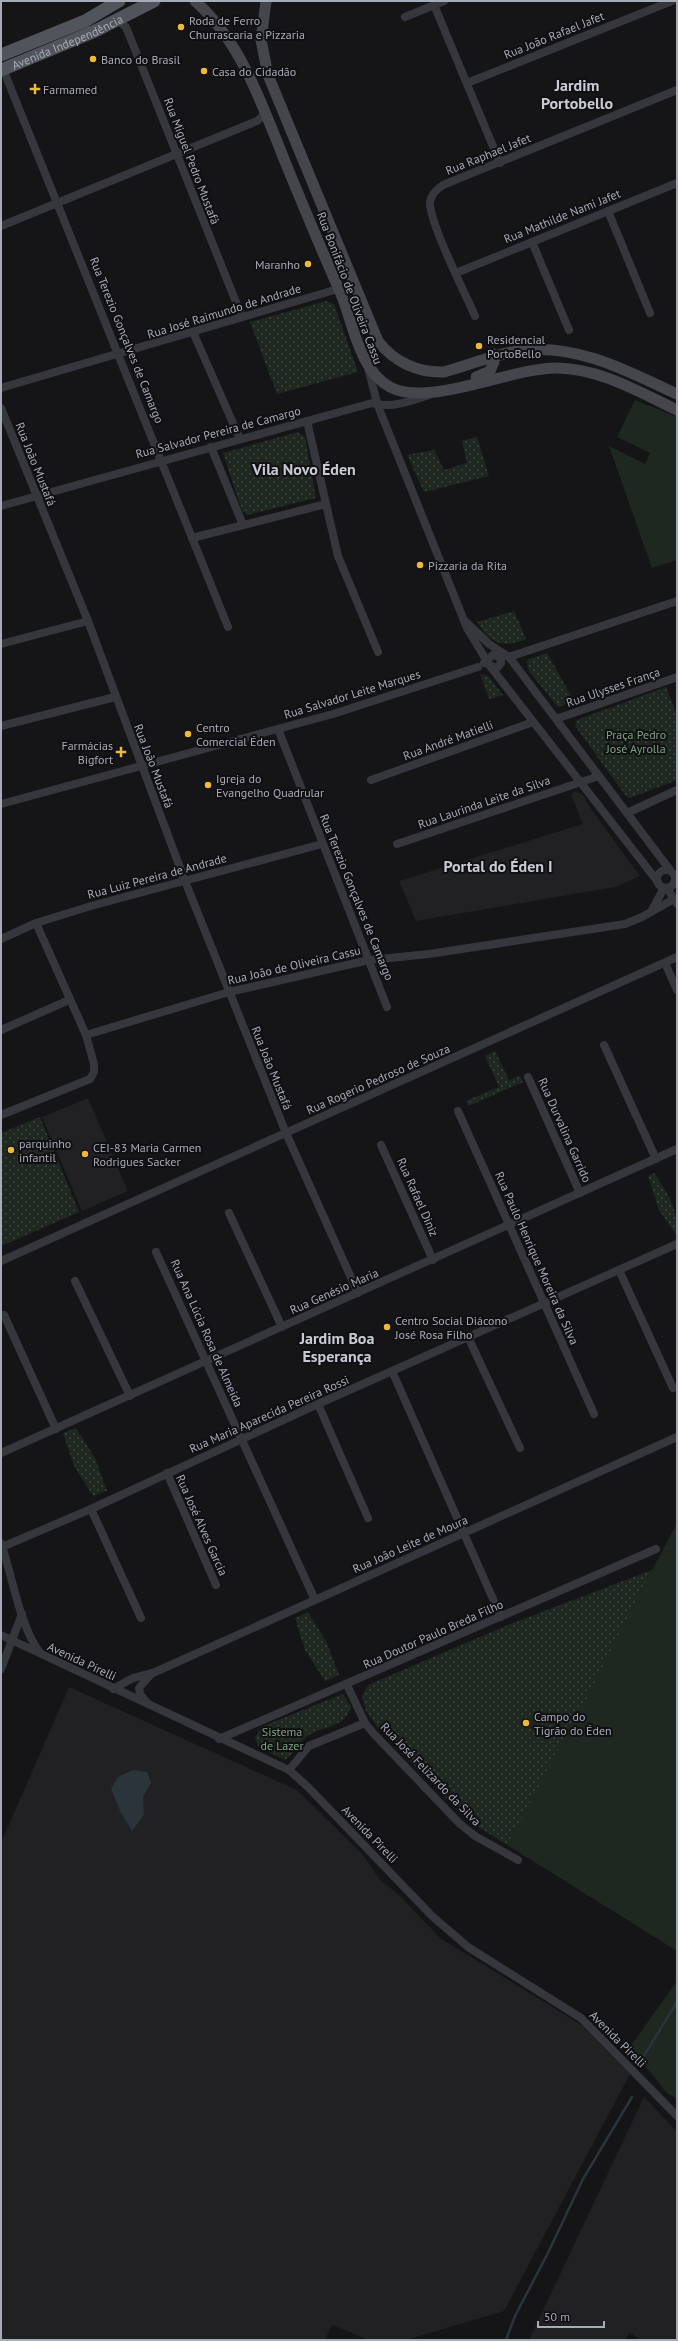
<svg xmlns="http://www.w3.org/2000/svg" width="678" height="2341" font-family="'PT Sans',sans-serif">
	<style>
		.built { fill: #212124 }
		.grass { fill: #1f2721 }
		.park { fill: url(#park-dots) }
		.water { fill: #2b333b }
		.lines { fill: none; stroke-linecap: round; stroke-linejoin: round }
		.stream { stroke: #2b333b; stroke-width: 2.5 }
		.street { stroke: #36373c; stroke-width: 8 }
		.secondary { stroke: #44464c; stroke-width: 11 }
		.primary { stroke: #52545b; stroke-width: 13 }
		.poi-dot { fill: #eeb936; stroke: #101012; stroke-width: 1.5 }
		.labels { text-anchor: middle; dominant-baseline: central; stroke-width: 4; stroke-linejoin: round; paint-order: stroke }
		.poi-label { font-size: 12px; fill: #a7abb7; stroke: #101012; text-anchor: start }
		.street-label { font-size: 12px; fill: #a7abb7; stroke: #101012 }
		.park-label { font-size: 12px; fill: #7fa182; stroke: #101012 }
		.district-label { font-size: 16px; font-weight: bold; fill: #c8cad3; stroke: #101012 }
	</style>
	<defs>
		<pattern id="park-dots" width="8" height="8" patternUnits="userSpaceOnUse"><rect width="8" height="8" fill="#1f2721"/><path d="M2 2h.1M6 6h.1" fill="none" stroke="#3d443f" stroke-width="1.8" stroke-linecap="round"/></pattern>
	</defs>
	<rect width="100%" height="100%" fill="#151517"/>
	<g class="built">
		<path d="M576,791L583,795L591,809L640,876L615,887L416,921L399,881L583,824L571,795Z"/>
		<path d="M88,1098L128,1191L82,1211L42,1117Z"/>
		<path d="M69,1687L297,1790L364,1856L379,1879L399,1895L440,1938L583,2026L630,2074L504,2311L406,2340H369L332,2325L325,2340H1V1843Z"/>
		<path d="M644,2097L677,2132V2340H643L629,2333L625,2340H529Z"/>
	</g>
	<g class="grass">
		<path d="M635,400L677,417V560L652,568L609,446L645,464L650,453L617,437Z"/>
		<path d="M677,1523V1951L507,1845Z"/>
		<path d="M677,1981V2099L667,2093L630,2047Z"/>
	</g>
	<g class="park">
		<path d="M326,301L334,304L358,372L277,394L250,322Z"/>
		<path d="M298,432L305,437L316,498L247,515L242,511L223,453Z"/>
		<path d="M477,437L489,476L424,492L407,455L434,450L444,470L467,463L462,441Z"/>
		<path d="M514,611L526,639C502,649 490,643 477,622Z"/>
		<path d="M547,653L574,701L558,707L528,670L527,660Z"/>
		<path d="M480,674L488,676L503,695L489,699Z"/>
		<path d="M666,687L677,715V780L630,798L626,796L575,726L577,720Z"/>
		<path d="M495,1051L509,1080L520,1076L523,1082L468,1106L466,1101L499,1087L485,1056Z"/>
		<path d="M40,1117L79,1212L1,1246V1133Z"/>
		<path d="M654,1173C669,1195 678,1209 677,1236L659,1210L648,1176Z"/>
		<path d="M76,1428L95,1458L107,1491L93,1496L74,1466L63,1433Z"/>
		<path d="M652,1570L586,1699L507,1845L469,1821L377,1727L366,1711L362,1696L368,1685L508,1625Z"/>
		<path d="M308,1612L327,1643L339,1675L325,1681L305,1650L295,1618Z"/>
		<path d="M343,1694L351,1707C344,1729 322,1725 306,1737C298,1743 294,1754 285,1760L258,1746L255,1738L261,1727Z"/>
	</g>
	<path class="water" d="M133,1770L147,1772L151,1783L143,1797L144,1815L132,1831L121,1813L111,1789L118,1777Z"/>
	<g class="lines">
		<g class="stream">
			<path d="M640,2062L677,2002"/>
			<path d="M506,2340L515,2316L548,2253L583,2179L632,2097"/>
		</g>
		<g class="street">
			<path d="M434,5L500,163"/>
			<path d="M405,17L444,1"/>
			<path d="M114,21L120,22L126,27L242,317"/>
			<path d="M3,69L228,627"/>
			<path d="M467,83L672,1"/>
			<path d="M608,211L650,313"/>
			<path d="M1,226L257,121L265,114"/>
			<path d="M532,242L569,330"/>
			<path d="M456,273L677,183"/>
			<path d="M475,316C465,293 429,222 430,202C431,194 437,189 443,185L677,90"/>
			<path d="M193,332L240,439"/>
			<path d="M368,368L378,406L467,628L488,663"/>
			<path d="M1,388L338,289"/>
			<path d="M1,408L88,621L185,881L286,1133L358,1293"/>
			<path d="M307,421L338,556L378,652"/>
			<path d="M211,447L243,525"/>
			<path d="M1,506L372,403C389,409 412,401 429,395"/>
			<path d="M192,538L326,504"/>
			<path d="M466,622L489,644L509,657L670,870"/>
			<path d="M1,644L88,621"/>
			<path d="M509,657L677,601"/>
			<path d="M484,663L494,654L501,659V663L497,668L489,665"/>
			<path d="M490,666L658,882"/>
			<path d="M556,719L677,677"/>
			<path d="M1,726L115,697"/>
			<path d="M278,729L387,1007"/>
			<path d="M371,780L533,722"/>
			<path d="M1,804L333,714L478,667"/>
			<path d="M627,813L677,790"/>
			<path d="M397,844L599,776"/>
			<circle cx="666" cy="879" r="9"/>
			<path d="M667,888L677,904"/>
			<path d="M652,910L664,888"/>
			<path d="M1,939L36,923L91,906L322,844"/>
			<path d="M665,963L677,990"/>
			<path d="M1,1030L69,1000"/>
			<path d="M86,1035L229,992L369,960L429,954L625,924L642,917L674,899"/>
			<path d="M604,1045L656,1159"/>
			<path d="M528,1077L580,1193"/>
			<path d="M458,1111L594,1414"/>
			<path d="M1,1115L90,1079L94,1072V1064L86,1035L36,923"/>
			<path d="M381,1145L433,1260"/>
			<path d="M229,1213L282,1327"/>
			<path d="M156,1252L315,1600"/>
			<path d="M1,1261L677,957"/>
			<path d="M619,1270L673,1388"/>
			<path d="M75,1281L130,1396"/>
			<path d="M4,1315L56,1429"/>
			<path d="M468,1337L520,1448"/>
			<path d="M392,1371L501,1617"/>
			<path d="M318,1404L368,1518"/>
			<path d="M1,1453L677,1149"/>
			<path d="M167,1473L216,1585"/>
			<path d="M91,1509L141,1618"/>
			<path d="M1,1543C12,1575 20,1627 40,1653"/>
			<path d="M2,1547L91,1509L318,1404L677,1244"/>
			<path d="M1,1635L289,1770L308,1787L432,1916L468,1947L581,2018L677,2116"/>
			<path d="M1,1669L22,1614"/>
			<path d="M347,1685L365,1723L374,1734L459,1823L475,1836L518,1860"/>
			<path d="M113,1689L133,1678L153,1673L677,1437"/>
			<path d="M148,1704L140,1694L139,1688L152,1673"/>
			<path d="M219,1739L656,1549"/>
			<path d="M289,1770L309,1746L365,1723"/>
		</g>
		<g class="secondary">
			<path d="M195,1C242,42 263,108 286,164C304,208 322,251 341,294C353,323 359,370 390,387C428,408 510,368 556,368C599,368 639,392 677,410"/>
			<path d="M266,1L261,40L268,75L378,341C394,362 418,373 444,372C470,365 500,352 526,350C581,345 629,372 677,394"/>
			<path d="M476,377L490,371L494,362L493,354"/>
		</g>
		<g class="primary">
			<path d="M1,55L85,21L119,1"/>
			<path id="s1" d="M1,70L95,31L154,1"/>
		</g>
	</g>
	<g class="poi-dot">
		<circle cx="181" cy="27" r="4"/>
		<circle cx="93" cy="59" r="4"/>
		<circle cx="204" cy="71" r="4"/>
		<path d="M33 83h4v4h4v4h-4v4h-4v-4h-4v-4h4z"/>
		<circle cx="308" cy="264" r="4"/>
		<circle cx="479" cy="346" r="4"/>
		<circle cx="420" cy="565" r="4"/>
		<circle cx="188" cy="734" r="4"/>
		<path d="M119 746h4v4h4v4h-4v4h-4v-4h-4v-4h4z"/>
		<circle cx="208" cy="785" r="4"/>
		<circle cx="11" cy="1150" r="4"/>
		<circle cx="85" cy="1154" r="4"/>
		<circle cx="387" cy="1327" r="4"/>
		<circle cx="526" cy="1723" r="4"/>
	</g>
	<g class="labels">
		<g class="poi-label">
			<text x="189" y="20">Roda de Ferro<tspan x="189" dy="14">Churrascaria e Pizzaria</tspan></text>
			<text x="101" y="59">Banco do Brasil</text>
			<text x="212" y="71">Casa do Cidadão</text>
			<text x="43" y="89">Farmamed</text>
			<text x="300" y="264" text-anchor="end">Maranho</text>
			<text x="487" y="339">Residencial<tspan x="487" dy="14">PortoBello</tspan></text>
			<text x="428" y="565">Pizzaria da Rita</text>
			<text x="196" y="727">Centro<tspan x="196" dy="14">Comercial Éden</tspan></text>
			<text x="113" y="745" text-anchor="end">Farmácias<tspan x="113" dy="14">Bigfort</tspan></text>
			<text x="216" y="778">Igreja do<tspan x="216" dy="14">Evangelho Quadrular</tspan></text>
			<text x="19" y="1143">parquinho<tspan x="19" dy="14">infantil</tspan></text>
			<text x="93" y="1147">CEI-83 Maria Carmen<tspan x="93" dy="14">Rodrigues Sacker</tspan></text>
			<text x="395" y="1320">Centro Social Diácono<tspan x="395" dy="14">José Rosa Filho</tspan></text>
			<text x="534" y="1716">Campo do<tspan x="534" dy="14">Tigrão do Éden</tspan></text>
		</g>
		<g class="street-label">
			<text transform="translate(554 35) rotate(-22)">Rua João Rafael Jafet</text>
			<text stroke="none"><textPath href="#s1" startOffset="72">Avenida Independência</textPath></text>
			<text transform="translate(488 154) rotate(-22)">Rua Raphael Jafet</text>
			<text transform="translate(192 161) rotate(69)">Rua Miguel Pedro Mustafá</text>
			<text transform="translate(562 216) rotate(-22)">Rua Mathilde Nami Jafet</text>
			<text transform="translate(350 288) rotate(69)">Rua Bonifácio de Oliveira Cassu</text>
			<text transform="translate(224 311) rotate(-17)">Rua José Raimundo de Andrade</text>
			<text transform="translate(127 340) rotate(68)">Rua Terezio Gonçalves de Camargo</text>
			<text transform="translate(218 432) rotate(-15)">Rua Salvador Pereira de Camargo</text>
			<text transform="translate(36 464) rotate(68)">Rua João Mustafá</text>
			<text transform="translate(613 687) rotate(-19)">Rua Ulysses França</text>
			<text transform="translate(352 694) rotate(-17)">Rua Salvador Leite Marques</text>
			<text transform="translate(448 740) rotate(-20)">Rua André Matielli</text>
			<text transform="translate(154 766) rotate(69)">Rua João Mustafá</text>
			<text transform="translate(484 802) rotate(-19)">Rua Laurinda Leite da Silva</text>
			<text transform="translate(157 876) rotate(-15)">Rua Luiz Pereira de Andrade</text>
			<text transform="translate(357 897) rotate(68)">Rua Terezio Gonçalves de Camargo</text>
			<text transform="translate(294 965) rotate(-13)">Rua João de Oliveira Cassu</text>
			<text transform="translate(272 1068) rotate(68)">Rua João Mustafá</text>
			<text transform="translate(378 1079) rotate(-24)">Rua Rogerio Pedroso de Souza</text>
			<text transform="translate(565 1130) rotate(66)">Rua Durvalina Garrido</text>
			<text transform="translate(418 1197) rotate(66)">Rua Rafael Diniz</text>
			<text transform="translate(537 1258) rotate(66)">Rua Paulo Henrique Moreira da Silva</text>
			<text transform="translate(334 1291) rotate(-24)">Rua Genésio Maria</text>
			<text transform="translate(207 1333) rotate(66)">Rua Ana Lúcia Rosa de Almeida</text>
			<text transform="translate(269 1414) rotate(-24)">Rua Maria Aparecida Pereira Rossi</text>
			<text transform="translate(202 1525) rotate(66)">Rua José Alves Garcia</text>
			<text transform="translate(410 1544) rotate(-24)">Rua João Leite de Moura</text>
			<text transform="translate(433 1634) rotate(-24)">Rua Doutor Paulo Breda Filho</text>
			<text transform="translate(82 1661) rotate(25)">Avenida Pirelli</text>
			<text transform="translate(431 1774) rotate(46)">Rua José Felizardo da Silva</text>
			<text transform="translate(370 1834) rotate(46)">Avenida Pirelli</text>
			<text transform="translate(618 2039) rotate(45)">Avenida Pirelli</text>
		</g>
		<g class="park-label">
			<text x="636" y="734">Praça Pedro<tspan x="636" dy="14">José Ayrolla</tspan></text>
			<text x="282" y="1731">Sistema<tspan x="282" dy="14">de Lazer</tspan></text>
		</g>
		<g class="district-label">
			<text x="577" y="85">Jardim<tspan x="577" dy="18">Portobello</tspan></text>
			<text x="304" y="469">Vila Novo Éden</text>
			<text x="498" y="866">Portal do Éden I</text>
			<text x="337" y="1338">Jardim Boa<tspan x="337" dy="18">Esperança</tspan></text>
		</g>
	</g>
	<rect width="678" height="2341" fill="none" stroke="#a7abb7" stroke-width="4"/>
	<path d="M538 2321v6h66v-6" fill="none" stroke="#a7abb7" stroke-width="2"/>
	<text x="544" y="2321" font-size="12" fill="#a7abb7" stroke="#101012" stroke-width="3" paint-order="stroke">50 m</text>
</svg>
